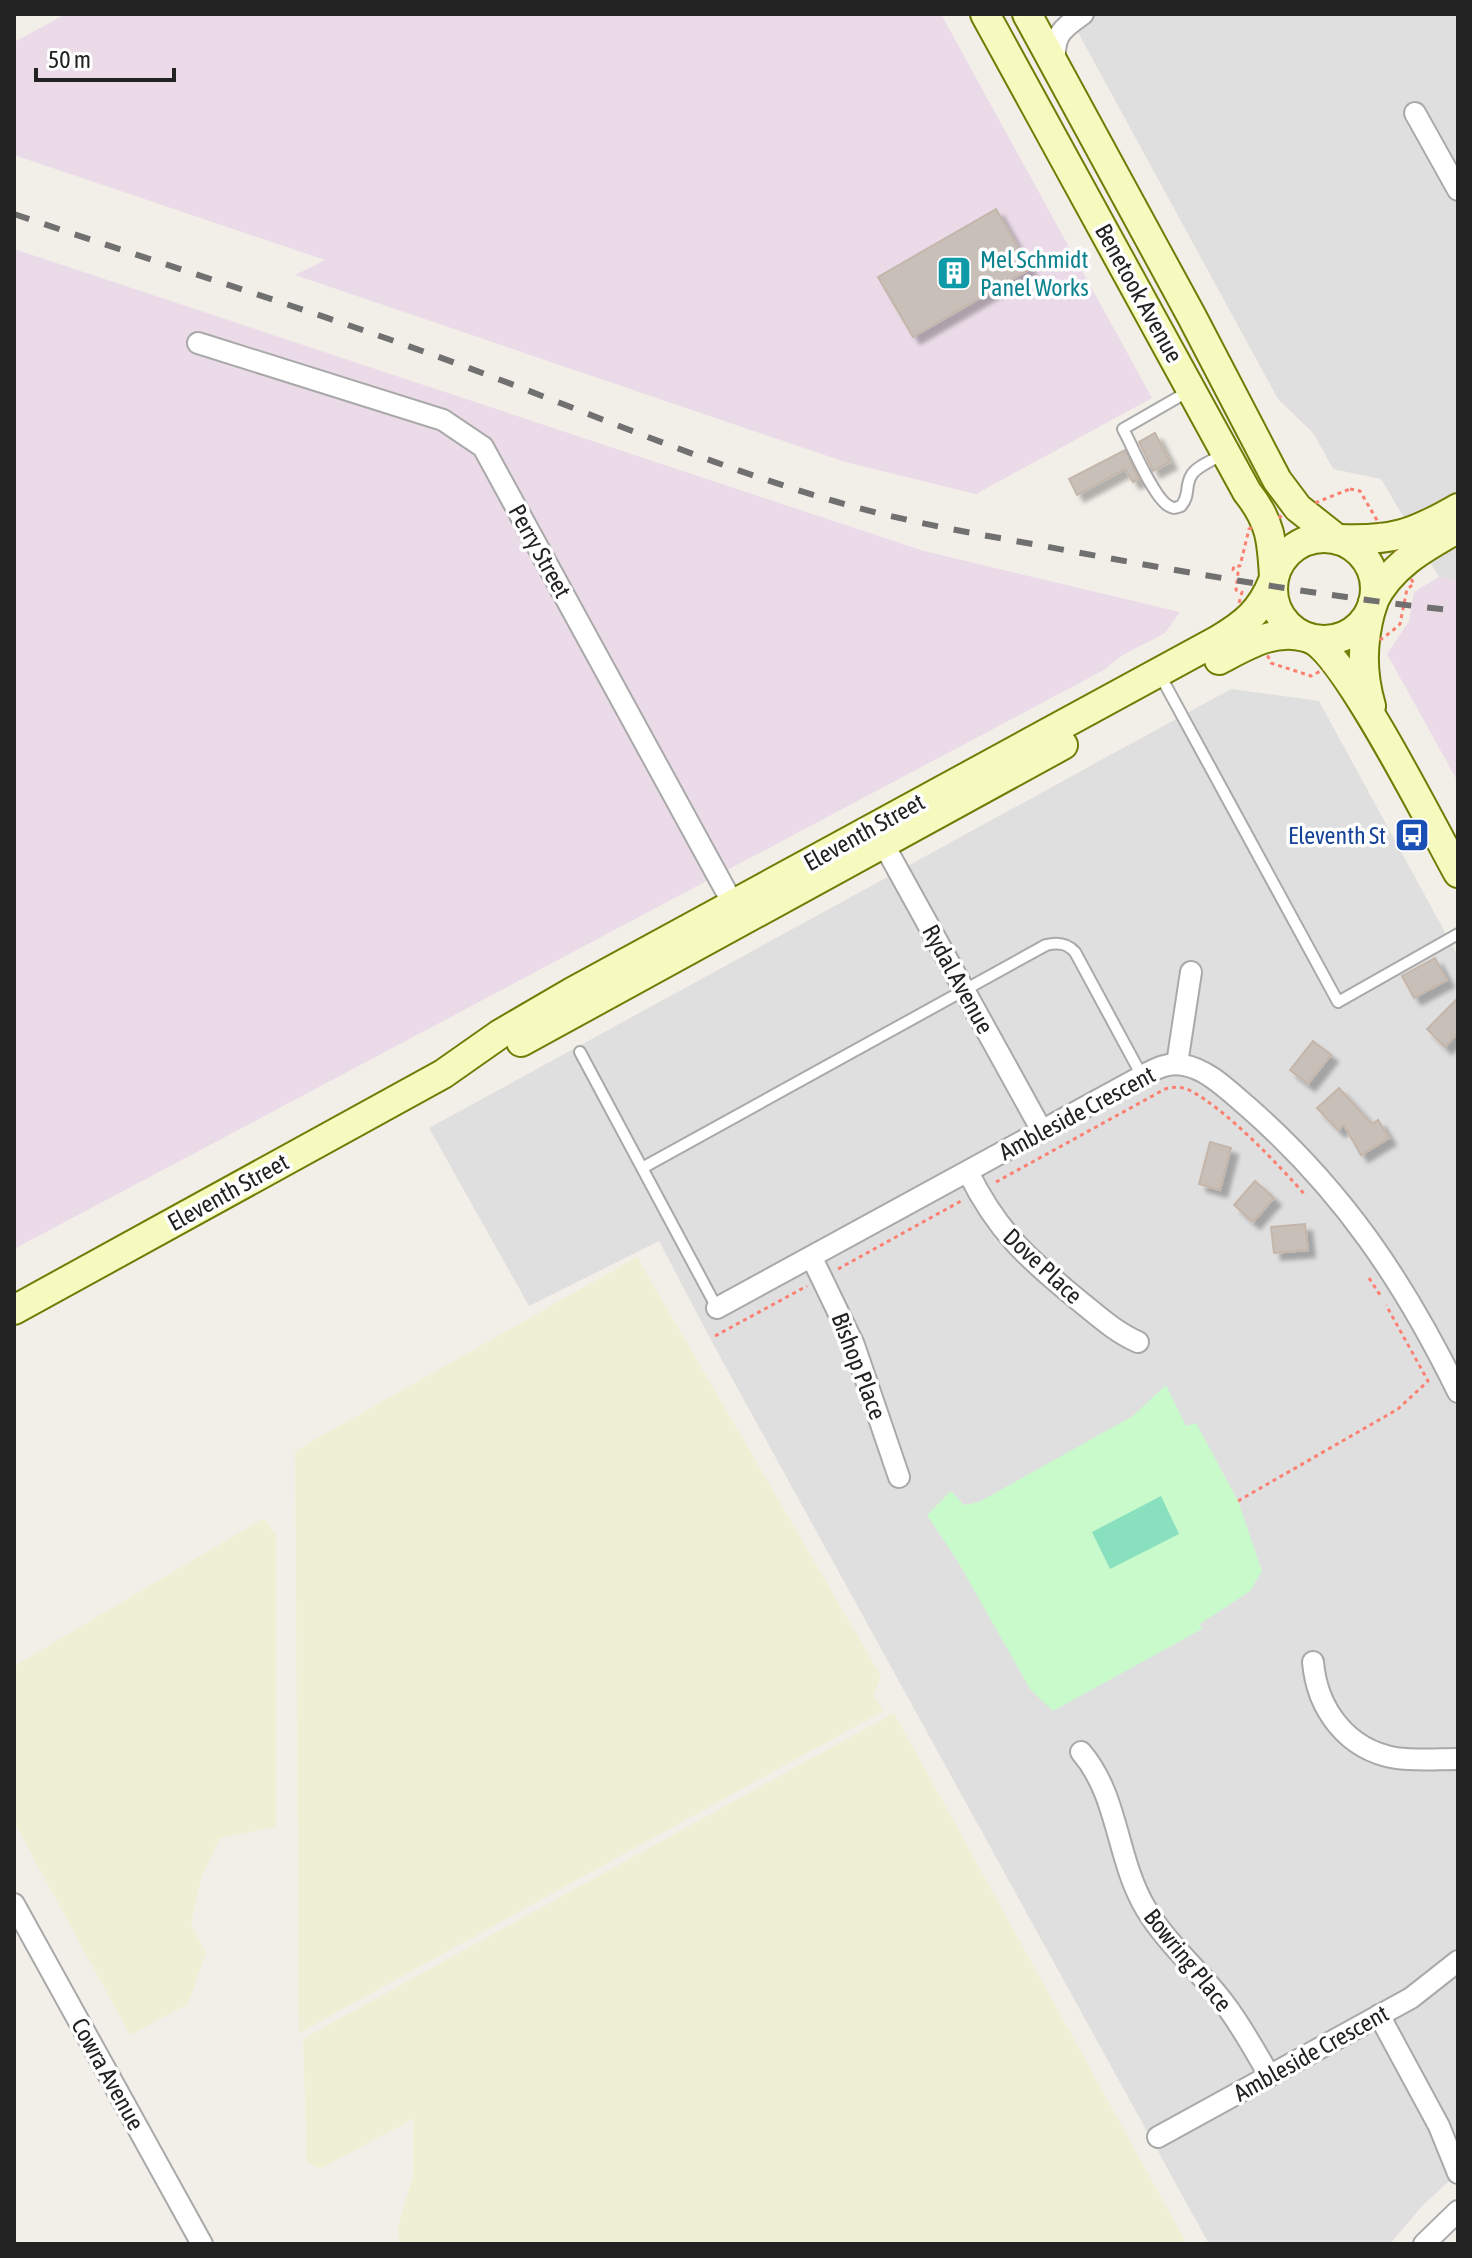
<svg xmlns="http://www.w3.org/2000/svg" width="1472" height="2258" font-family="'Asap Condensed',sans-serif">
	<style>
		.residential { fill: #e0dfdf }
		.industrial { fill: #ebdbe8 }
		.farmland { fill: #eef0d5 }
		.park { fill: #c8facc }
		.pitch { fill: #88e0be }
		.building { fill: #c7bfb8; stroke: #c4b6ab; stroke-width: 2; filter: url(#shadow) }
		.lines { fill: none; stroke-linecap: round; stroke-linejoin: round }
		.lane-casing { stroke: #a9a9a9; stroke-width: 14 }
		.street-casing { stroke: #a9a9a9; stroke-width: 24 }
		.secondary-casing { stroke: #707d05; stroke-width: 32 }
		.path { stroke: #fa8072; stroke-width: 3; stroke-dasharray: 4 4; stroke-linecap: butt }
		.lane { stroke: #fff; stroke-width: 10 }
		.street { stroke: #fff; stroke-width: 20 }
		.secondary { stroke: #f7fabf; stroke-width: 28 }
		.rail { stroke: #707070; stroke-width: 6; stroke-dasharray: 16 16; stroke-linecap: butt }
		.labels { text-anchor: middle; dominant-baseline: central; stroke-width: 7; stroke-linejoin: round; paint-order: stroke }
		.culture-label { font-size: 24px; fill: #0d838f; stroke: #fff; text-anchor: start }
		.street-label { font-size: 24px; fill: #222; stroke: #fff }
		.transit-label { font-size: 24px; fill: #164399; stroke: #fff; text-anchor: end }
	</style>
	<defs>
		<filter id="shadow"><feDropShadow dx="7" dy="7" stdDeviation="2" flood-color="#0004"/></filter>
	</defs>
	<rect width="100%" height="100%" fill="#f2efe9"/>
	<g class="residential">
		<path d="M1068,14H1458V581L1439,577L1381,479L1333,469L1314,434L1278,399Z"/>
		<path d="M1231,689L1319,701L1458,956V2173L1422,2206L1390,2244H1209L712,1342L659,1241L529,1306L429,1128Z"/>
	</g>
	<g class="industrial">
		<path d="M66,14H941L1152,398L976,494L845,462L295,275L325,260L14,155V42Z"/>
		<path d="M14,249L924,551L1180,612L1165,633L1121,656L1104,670L14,1249Z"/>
		<path d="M1439,577L1458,581V782L1387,654L1409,621L1414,592Z"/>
	</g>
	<g class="farmland">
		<path d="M637,1257L881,1676L874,1695L883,1711L299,2033L295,1451Z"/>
		<path d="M264,1518L276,1535V1827L220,1838L202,1876L191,1924L206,1953L188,2004L130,2035L14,1822V1666Z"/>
		<path d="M894,1713L1187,2244H399L398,2226L413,2176V2119L320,2169L307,2162L303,2039Z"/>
	</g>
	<path class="park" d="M1166,1385L1186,1426L1196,1423L1238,1501L1262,1571L1250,1591L1200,1624L1202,1629L1053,1711L1030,1689L957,1560L927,1515L951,1491L964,1505L979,1502L1133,1416Z"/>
	<path class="pitch" d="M1161,1496L1179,1534L1110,1569L1092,1532Z"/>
	<g class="building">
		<path d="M996,209L1030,269L913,337L878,277Z"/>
		<path d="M1155,433L1170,462L1153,471L1139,442Z"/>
		<path d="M1125,450L1139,479L1133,482L1125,469L1077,495L1069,479Z"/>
		<path d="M1435,958L1447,980L1414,998L1402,976Z"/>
		<path d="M1458,998V1033L1445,1047L1427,1029Z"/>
		<path d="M1313,1041L1331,1055L1308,1084L1290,1070Z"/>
		<path d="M1339,1088L1372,1124L1378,1120L1389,1138L1361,1155L1344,1125L1338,1130L1317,1108Z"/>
		<path d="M1210,1142L1231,1148L1220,1190L1199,1184Z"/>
		<path d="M1255,1181L1274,1198L1253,1222L1234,1205Z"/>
		<path d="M1305,1224L1308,1250L1274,1253L1271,1227Z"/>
	</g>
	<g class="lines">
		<g class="lane-casing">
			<g id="lane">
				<path d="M1189,391L1123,429C1132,445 1154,499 1169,506C1174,509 1175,508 1181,506C1190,496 1185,486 1191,476C1196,466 1214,460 1224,454"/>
				<path d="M1160,675L1338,1002L1458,934"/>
				<path d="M580,1052L717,1308"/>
				<path d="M644,1167L1046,945C1058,942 1067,943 1075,952L1142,1076"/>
			</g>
		</g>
		<g class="street-casing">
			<g id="street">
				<path d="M1055,65C1053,36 1060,30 1083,14"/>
				<path d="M1415,113L1458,190"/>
				<path d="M198,343L443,420L483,447L738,913"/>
				<path d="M878,834L1042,1131"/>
				<path d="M1177,1064L1191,972"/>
				<path d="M968,1172C997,1231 1027,1258 1077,1299C1097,1315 1115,1332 1138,1342"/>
				<path d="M812,1258L854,1345L899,1477"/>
				<path d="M717,1308L1142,1076C1155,1069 1167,1062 1183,1065C1208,1069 1230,1092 1249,1108C1343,1191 1403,1280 1458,1392"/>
				<path d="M1313,1662C1317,1709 1347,1750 1396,1758C1416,1761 1438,1759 1458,1759"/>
				<path d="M1081,1752C1119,1796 1116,1859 1146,1909C1167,1944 1199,1970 1224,2003C1241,2025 1255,2051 1269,2075"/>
				<path d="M14,1904L202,2244"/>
				<path d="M1379,2015L1439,2126L1458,2173"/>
				<path d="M1158,2137L1411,1998L1458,1961"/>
				<path d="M1424,2244L1458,2211"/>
			</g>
		</g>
		<g class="secondary-casing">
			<g id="secondary">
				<path d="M985,14L1247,492C1271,522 1272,541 1274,577"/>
				<path d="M1027,14L1191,315L1277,480L1298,508L1336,538"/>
				<circle cx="1324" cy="589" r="51"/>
				<path d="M1340,539C1393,541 1413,534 1458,508"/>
				<path d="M1373,602C1390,566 1425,547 1457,529"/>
				<path d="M1371,609C1362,642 1361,672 1371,706"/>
				<path d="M1311,639C1346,654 1434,830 1458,873"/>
				<path d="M1219,660C1246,646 1274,628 1305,637"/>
				<path d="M521,1042L1063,745"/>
				<path d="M14,1310L443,1074L500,1034L572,992L1218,640C1245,624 1261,611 1273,581"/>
			</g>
		</g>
		<g class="path">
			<path d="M1350,489L1360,491L1414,584L1407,589L1400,624C1376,647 1341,660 1311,676L1271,663L1251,619L1239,603L1242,592L1236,590L1238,573L1233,570L1234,566H1240L1249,529Z"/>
			<path d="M996,1182L1165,1089C1173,1087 1181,1086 1189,1090C1225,1108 1279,1165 1306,1196"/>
			<path d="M838,1269L961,1201"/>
			<path d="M1369,1278L1382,1298"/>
			<path d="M715,1336L807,1286"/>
			<path d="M1238,1501L1398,1409L1428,1381L1386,1305"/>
		</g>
		<use href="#lane" class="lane"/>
		<use href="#street" class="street"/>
		<use href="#secondary" class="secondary"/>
		<path class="rail" d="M14,214C162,264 311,310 458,364C583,410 706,464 834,501C911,524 991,536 1070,551C1199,575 1328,597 1458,611"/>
	</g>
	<defs>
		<g id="building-square" transform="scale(1.8)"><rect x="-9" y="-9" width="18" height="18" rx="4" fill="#0f9aa8" stroke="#fff"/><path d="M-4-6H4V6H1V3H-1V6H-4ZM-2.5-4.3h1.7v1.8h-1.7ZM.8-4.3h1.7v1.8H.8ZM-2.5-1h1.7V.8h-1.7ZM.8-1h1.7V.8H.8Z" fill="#fff"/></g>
		<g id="bus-square" transform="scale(1.8)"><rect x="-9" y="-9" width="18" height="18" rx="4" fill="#1a4fb4" stroke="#fff"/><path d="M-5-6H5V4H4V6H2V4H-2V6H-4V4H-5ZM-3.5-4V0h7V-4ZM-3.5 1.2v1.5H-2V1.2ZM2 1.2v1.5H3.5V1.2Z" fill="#fff"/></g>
	</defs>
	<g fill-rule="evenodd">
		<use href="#building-square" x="954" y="273"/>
		<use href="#bus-square" x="1412" y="835"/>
	</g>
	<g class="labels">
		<g class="culture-label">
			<text x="980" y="259">Mel Schmidt<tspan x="980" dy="28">Panel Works</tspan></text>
		</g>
		<g class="street-label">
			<text transform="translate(1139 293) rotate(61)">Benetook Avenue</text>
			<text transform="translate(540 551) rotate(61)">Perry Street</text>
			<text transform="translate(864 832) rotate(-29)">Eleventh Street</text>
			<text transform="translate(958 979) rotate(61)">Rydal Avenue</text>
			<text transform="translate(1077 1113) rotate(-28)">Ambleside Crescent</text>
			<text transform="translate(228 1192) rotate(-29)">Eleventh Street</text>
			<text transform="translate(1043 1266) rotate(43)">Dove Place</text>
			<text transform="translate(859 1366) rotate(69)">Bishop Place</text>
			<text transform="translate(1188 1960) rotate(51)">Bowring Place</text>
			<text transform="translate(1311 2053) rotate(-29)">Ambleside Crescent</text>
			<text transform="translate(108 2074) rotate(61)">Cowra Avenue</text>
		</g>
		<g class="transit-label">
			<text x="1386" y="835">Eleventh St</text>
		</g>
	</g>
	<rect width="1472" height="2258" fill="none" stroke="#222222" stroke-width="32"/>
	<path d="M36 68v12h138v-12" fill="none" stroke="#222222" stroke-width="4"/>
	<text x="48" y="68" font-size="24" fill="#222222" stroke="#ffffff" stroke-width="6" paint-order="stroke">50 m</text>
</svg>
